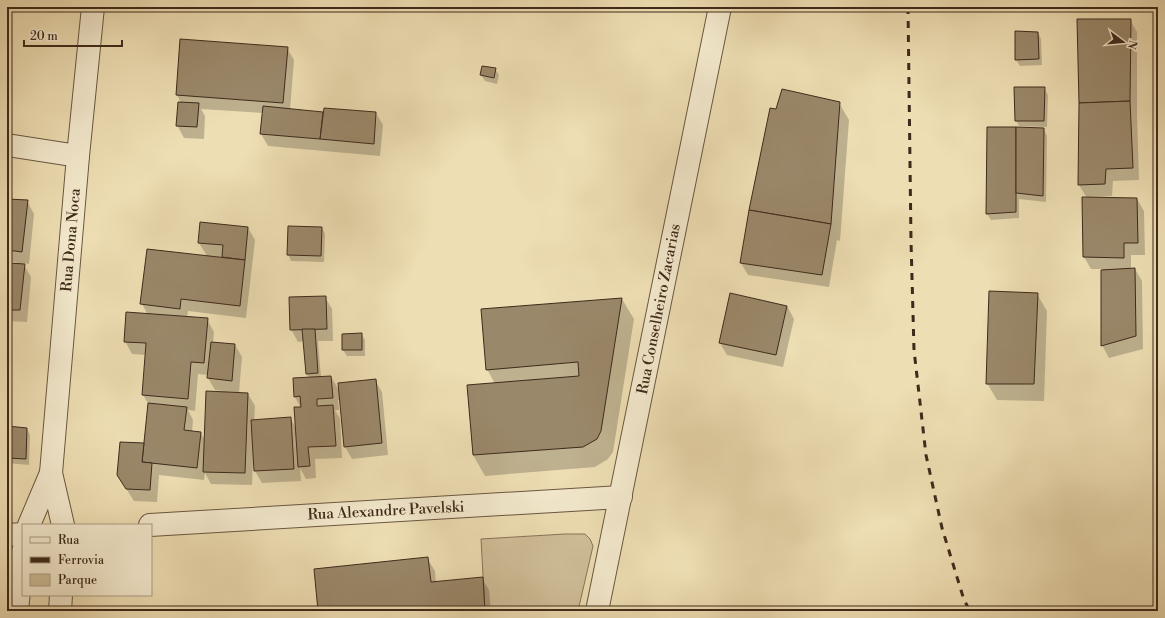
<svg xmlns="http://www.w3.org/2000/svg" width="1165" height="618" font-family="'Libre Bodoni',serif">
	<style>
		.green { fill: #d0bf99; stroke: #87745a }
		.shadow { fill: #0003; fill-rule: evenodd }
		.building { fill: #9a886a; stroke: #3e2a1b }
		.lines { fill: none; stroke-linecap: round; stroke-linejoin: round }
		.minor-casing { stroke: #6a5741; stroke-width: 24 }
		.tertiary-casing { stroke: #6a5741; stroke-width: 24 }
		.minor { stroke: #f4eace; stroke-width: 22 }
		.tertiary { stroke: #f4eace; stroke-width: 22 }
		.rail { stroke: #3e2a1b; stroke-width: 3; stroke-dasharray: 7 7; stroke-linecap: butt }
		.labels { text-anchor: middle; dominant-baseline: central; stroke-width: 3; stroke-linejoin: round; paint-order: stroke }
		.street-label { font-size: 15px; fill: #3e2a1b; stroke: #f4eace }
	</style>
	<rect width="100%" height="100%" fill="#eedeb3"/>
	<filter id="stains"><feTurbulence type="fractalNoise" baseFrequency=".005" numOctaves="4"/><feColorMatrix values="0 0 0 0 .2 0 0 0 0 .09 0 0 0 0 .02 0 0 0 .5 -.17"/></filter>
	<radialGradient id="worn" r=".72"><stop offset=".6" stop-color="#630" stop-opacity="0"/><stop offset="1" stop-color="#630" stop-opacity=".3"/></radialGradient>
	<path class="green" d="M565,534H585L590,539L593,546L578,611H485L481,539Z"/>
	<g class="shadow">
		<path d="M1130,20L1137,32V114L1139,180L1113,181L1112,196L1091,197V198L1137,199L1144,211L1145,255H1131V269H1135L1142,281L1143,349L1109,358L1102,345V269H1091L1084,257L1087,198L1079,185Z"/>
		<path d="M1038,33L1041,39L1042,65L1020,66L1016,60Z"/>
		<path d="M181,40L287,48L294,60L290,110L324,113H376L383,125L380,156L268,146L261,134L263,113L201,109L205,116L204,139L184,138L177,125L181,103L177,95Z"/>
		<path d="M495,69L499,75L497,84L485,81L481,75Z"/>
		<path d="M1044,88L1048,95L1047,127L1019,126L1016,120Z"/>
		<path d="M839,103L849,120L840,241L837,240L829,287L748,275L741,263L776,110Z"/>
		<path d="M1044,129L1047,136L1046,202L1019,199V218L991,220L987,214Z"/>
		<path d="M7,200L27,201L34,214L29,264L23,263L31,277L27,322L7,321V264H18V263L7,261Z"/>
		<path d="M248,228L255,240L246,318L188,311L187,318L207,319L214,332L213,343L235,345L242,357L239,393L248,394L255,406L254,421L290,418L297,429L301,408L295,397L294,379L309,378L307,374L304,341L298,342L291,329L325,297L332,309L333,341H318L321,377H331L340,392L375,380L382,392L388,455L352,459L345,447L340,400H338L339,410H335L340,419L342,458L315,459L316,478L306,479L300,468L301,481L262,483L255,471L254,460H253L252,485L211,484L205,473L204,480L159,475L157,502L134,501L125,487L145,445L149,405L143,395L146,355L132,354L125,341L148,315L142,304L207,256L199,243ZM198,374L208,375V378L215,390L223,391L205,440L201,433L192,432L193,420L188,410L195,411Z"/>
		<path d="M322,228L325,234L324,262L291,261L288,254Z"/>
		<path d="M1037,294L1047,311L1044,401L997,400L987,383Z"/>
		<path d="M622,299L634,319L613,452L608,459L595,467L485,476L473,455L468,386L495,384L487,369L482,310Z"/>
		<path d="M787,306L794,319L783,367L727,355L720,343Z"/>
		<path d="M361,334L365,340V356H347L343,350Z"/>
		<path d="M7,427L27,429L30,435L29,465L7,463Z"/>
		<path d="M427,558L435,571L436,583L482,578L489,590L491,611H319Z"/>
	</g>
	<g class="building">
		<path d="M1077,19H1131L1130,101L1079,103Z"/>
		<path d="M1015,31L1038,32L1039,59L1015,60Z"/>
		<path d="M180,39L288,47L283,103L176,95Z"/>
		<path d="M482,66L496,68L494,78L480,75Z"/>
		<path d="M1014,87H1045L1044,121H1015Z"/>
		<path d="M782,89L840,102L831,224L749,210L770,108L776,109Z"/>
		<path d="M1130,101L1133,168L1106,169L1105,184L1078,185L1079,103Z"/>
		<path d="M178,102L199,103L197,127L176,126Z"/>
		<path d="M263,106L323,112L320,139L260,134Z"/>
		<path d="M324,108L376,112L374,144L320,139Z"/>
		<path d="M987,127H1016V212L986,214Z"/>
		<path d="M1016,127L1044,128L1043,196L1016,193Z"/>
		<path d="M1082,197L1137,198L1138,243H1124V258L1083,257Z"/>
		<path d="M7,199L28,200L22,252L7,250Z"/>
		<path d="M749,210L831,224L822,275L740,263Z"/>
		<path d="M200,222L248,227L245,260L222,257L223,245L198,243Z"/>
		<path d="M288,226L322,227L321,256L287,255Z"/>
		<path d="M147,249L245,260L240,306L181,299L180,309L140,304Z"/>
		<path d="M7,263L25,264L20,310H7Z"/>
		<path d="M1135,268L1136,336L1101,346V270Z"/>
		<path d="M989,291L1038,293L1034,384H986Z"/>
		<path d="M730,293L787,306L776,355L719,343Z"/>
		<path d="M326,296L327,329L290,330L289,297Z"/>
		<path d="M622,298L601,431L597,439L583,447L473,455L467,385L579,376L578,362L486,370L481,309Z"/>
		<path d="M126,312L208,318L204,363L191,362L188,399L142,395L146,343L124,342Z"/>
		<path d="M302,329H315L318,373L306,374Z"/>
		<path d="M362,333V350H342V334Z"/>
		<path d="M211,342L235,344L232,381L207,378Z"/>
		<path d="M331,376L333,398L317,399V406L333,405L336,446L308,447L310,466L298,467L294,407H301L300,396L294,397L293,378Z"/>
		<path d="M376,379L382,443L344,447L338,383Z"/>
		<path d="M206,391L248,393L245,473L203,472Z"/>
		<path d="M148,403L187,407L184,430L201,432L197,468L142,462Z"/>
		<path d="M291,417L294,469L254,471L251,420Z"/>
		<path d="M7,426L27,428L26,459L7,458Z"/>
		<path d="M120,442L144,443L142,462L152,463L150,490L126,489L117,475Z"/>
		<path d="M428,557L431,582L483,577L485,611H318L314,569Z"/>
	</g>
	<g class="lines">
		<g class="minor-casing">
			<g id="minor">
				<path d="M7,145L78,156"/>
				<path d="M150,525L621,497"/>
				<path d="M7,535L23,534"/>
				<path d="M597,611L720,7"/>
			</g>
		</g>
		<g class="tertiary-casing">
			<g id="tertiary">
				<path d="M29,525L51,473"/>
				<path d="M63,525L51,473L78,156L93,7"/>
				<path d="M17,611L23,551"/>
				<path d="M60,611L61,595"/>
			</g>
		</g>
		<use href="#minor" class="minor"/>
		<use href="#tertiary" class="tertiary"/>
		<path class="rail" d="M908,7L911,241L914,350L926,455L942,528L964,600L970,611"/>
	</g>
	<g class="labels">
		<g class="street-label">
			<text transform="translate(71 240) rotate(-85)">Rua Dona Noca</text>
			<text transform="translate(659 309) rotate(-79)">Rua Conselheiro Zacarias</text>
			<text transform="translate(386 511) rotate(-3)">Rua Alexandre Pavelski</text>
		</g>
	</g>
	<rect width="1165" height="618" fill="none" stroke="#eedeb3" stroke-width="24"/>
	<rect x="8" y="8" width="1149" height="602" fill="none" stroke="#3e2a1b" stroke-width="2"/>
	<rect x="12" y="12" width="1141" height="594" fill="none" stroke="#3e2a1b"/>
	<rect x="22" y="524" width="130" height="72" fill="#f4eace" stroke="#ab9d86"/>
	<rect x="30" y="537" width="20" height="6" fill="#f4eace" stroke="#ab9d86"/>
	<text x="58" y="544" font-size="12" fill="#3e2a1b">Rua</text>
	<rect x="30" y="557" width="20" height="6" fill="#3e2a1b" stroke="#ab9d86"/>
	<text x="58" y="564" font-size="12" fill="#3e2a1b">Ferrovia</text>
	<rect x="30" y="574" width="20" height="12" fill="#d0bf99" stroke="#ab9d86"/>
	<text x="58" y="584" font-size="12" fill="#3e2a1b">Parque</text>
	<g transform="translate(1123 42) rotate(106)" stroke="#f4eace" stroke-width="3" paint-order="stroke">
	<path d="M0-3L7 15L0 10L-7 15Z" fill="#3e2a1b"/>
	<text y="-6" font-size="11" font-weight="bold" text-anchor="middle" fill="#3e2a1b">N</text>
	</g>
	<path d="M24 40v6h98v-6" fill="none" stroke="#3e2a1b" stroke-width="2"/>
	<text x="30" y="40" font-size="12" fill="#3e2a1b" stroke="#f4eace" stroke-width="3" paint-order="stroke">20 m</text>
	<rect width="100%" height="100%" filter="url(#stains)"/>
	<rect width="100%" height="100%" fill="url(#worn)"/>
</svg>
